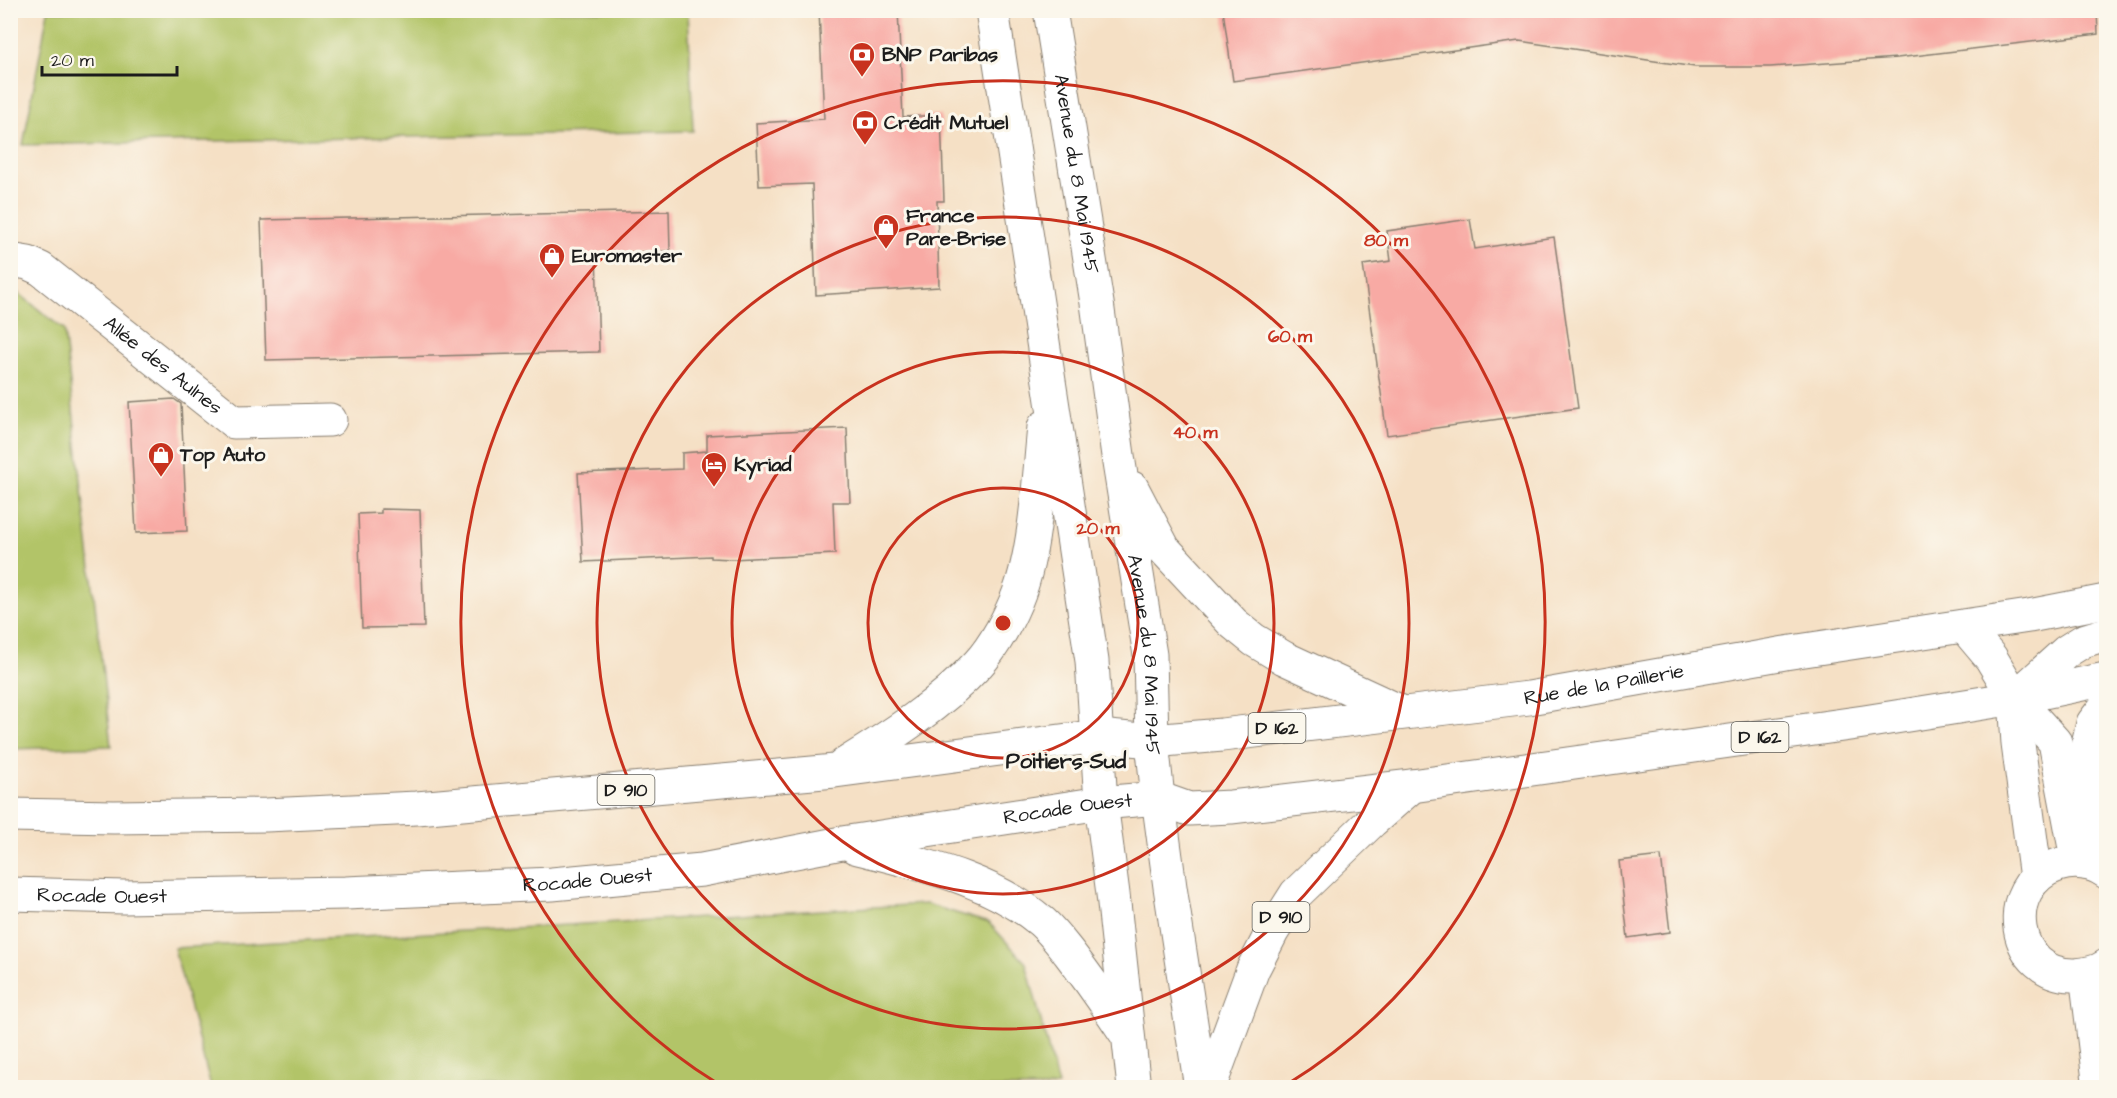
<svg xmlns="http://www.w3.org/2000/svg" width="2117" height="1098" font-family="'Architects Daughter',sans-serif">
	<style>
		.green { fill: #b2c467; stroke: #677042; stroke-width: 1.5 }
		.building { fill: #f8aaa4 }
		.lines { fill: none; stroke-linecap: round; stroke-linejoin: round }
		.minor-casing { stroke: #887e70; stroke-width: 35 }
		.major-casing { stroke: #887e70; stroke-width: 35 }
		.minor { stroke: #fff; stroke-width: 33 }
		.major { stroke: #fff; stroke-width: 33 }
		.ring { fill: none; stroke: #c8321e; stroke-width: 3 }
		.labels { text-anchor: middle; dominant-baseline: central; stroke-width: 6; stroke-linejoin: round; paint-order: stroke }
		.shield { fill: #fbf7ec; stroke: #5f5e5a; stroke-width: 1.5 }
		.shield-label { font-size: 18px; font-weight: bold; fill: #1c1c1c }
		.poi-label { font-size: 20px; font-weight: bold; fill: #1c1c1c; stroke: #fbf7ec; text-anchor: start }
		.street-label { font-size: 20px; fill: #1c1c1c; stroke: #fbf7ec }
		.quarter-label { font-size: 22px; font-weight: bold; fill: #1c1c1c; stroke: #fbf7ec }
		.centre { fill: #c8321e; stroke: #fbf7ec; stroke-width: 3 }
		.ring-label { font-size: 18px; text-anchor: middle; font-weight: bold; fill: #c8321e; stroke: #fbf7ec; stroke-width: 6; stroke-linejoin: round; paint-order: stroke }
	</style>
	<rect width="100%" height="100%" fill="#fbf7ec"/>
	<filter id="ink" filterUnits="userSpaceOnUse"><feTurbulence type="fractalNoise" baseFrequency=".0167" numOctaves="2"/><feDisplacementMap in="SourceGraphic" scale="12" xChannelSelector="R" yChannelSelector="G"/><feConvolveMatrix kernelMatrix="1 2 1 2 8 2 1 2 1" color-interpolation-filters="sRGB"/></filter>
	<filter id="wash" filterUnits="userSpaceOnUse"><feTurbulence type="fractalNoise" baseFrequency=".008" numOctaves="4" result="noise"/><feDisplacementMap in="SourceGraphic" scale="24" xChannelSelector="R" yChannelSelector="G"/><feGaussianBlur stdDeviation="1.35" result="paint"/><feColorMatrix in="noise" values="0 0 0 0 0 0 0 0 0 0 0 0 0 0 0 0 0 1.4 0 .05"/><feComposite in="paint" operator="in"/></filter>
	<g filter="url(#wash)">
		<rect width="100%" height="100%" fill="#f5e0c5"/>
		<g class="green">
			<path d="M48,11H688L693,131L23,145Z"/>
			<path d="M11,292H17L64,330L111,746L11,749Z"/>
			<path d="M926,904L989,923L1026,963L1058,1086L1045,1088L211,1087L174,948Z"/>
		</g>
		<g id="blocks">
			<g class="building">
				<path d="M819,10H898L903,117L941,115L944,201H937L939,287L816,295L812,184L759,186L756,123L824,119Z"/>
				<path d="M1223,10H2097L2098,34L1897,58L1770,67H1695L1519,41L1233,81Z"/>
				<path d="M669,211L670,251L596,253L599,352L266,360L261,220Z"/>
				<path d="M1470,219L1475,249L1554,237L1578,408L1387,435L1363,265L1391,261L1387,231Z"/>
				<path d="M174,399L181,404L187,531L136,533L129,402Z"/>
				<path d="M847,428L850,502H833L835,554L732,559L711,558V556L583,562L578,473L682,469V453L707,451V435Z"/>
				<path d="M381,509L420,510L424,627L362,628L358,514L381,513Z"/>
				<path d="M1661,856L1670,932L1628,938L1619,861Z"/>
			</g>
		</g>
	</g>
	<g filter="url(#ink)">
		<use href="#blocks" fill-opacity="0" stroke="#887e70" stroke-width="1.5"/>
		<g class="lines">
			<g class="minor-casing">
				<g id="minor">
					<path id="s1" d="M10,260L28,263L41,269L234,422L330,420"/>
					<path d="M2015,698L2055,742L2074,843L2085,863"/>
					<path d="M2015,698L2018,744L2036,878"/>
					<path d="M2102,869L2088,744L2093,723L2106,706"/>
					<path d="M2106,872C2093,862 2074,860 2058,865C1997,885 2012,978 2076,975C2087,974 2098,972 2106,966"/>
					<path d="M2086,974L2100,1088"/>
				</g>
			</g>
			<g class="major-casing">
				<g id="major">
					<path d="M992,10L1092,661L1101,803L1113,894L1134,1088"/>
					<path id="s2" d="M1050,10L1097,303L1119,463L1150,655L1152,741L1158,798L1170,887L1201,1088"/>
					<path d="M1132,488L1164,549L1233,623L1254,640L1284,658L1401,712"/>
					<path d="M1964,626L1991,658L2015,698L2067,651L2083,641L2106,634"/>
					<path d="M844,765C891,736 940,705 978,664C994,647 1011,615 1019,593C1036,547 1039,476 1044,427"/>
					<path id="s3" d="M10,815L114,817L266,815L417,808L835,771L1098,736L1152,741L1222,735L1529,698L1785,653L2029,616L2106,601"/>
					<path d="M855,847C919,864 990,878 1042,922C1052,931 1061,943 1069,953C1089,979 1107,1005 1125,1032"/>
					<path id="s4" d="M10,894L124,897L346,893L552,884L702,870L842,843L1101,803L1158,798L1189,809L1231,807L1412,786L1864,722L2015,698L2106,679"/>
					<path d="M1209,1088L1253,969L1272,932L1296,894L1372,821L1412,786"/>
				</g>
			</g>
			<use href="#minor" class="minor"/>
			<use href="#major" class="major"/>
		</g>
	</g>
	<g class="ring">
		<circle cx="1003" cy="623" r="135"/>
		<circle cx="1003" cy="623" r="271"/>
		<circle cx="1003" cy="623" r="406"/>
		<path d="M720 1085A542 542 0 1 1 1286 1085"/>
	</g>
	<defs>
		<g id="bank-pin" transform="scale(1.35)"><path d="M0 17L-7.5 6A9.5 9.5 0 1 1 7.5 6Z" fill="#c8321e" stroke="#fbf7ec"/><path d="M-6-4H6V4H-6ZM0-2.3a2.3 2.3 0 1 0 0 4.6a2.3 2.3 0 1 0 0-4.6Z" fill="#fff"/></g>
		<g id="shop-pin" transform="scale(1.35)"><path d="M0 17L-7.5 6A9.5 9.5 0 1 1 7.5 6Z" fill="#c8321e" stroke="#fbf7ec"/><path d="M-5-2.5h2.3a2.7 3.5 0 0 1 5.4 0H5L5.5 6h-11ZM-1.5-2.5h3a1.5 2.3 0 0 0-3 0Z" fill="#fff"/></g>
		<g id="hotel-pin" transform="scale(1.35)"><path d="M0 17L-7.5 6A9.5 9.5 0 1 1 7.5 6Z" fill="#c8321e" stroke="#fbf7ec"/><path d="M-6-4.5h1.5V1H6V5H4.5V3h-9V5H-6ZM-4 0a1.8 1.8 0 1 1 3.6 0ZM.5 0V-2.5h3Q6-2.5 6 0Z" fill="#fff"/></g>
	</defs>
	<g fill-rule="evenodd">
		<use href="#bank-pin" x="862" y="55"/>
		<use href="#bank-pin" x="865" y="123"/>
		<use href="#shop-pin" x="886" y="227"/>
		<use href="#shop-pin" x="552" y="256"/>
		<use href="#shop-pin" x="161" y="455"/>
		<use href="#hotel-pin" x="714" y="465"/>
	</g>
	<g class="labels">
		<g class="shield">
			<rect x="1248.5" y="713" width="57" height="30" rx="4.5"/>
			<rect x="1731.5" y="722" width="57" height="30" rx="4.5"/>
			<rect x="597.5" y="775" width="57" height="30" rx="4.5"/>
			<rect x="1252.5" y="902" width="57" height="30" rx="4.5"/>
		</g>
		<g class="shield-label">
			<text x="1277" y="728">D 162</text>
			<text x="1760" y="737">D 162</text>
			<text x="626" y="790">D 910</text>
			<text x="1281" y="917">D 910</text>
		</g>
		<g class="poi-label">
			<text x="882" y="55">BNP Paribas</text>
			<text x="884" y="123">Crédit Mutuel</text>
			<text x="906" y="216">France<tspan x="906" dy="23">Pare-Brise</tspan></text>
			<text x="572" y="256">Euromaster</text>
			<text x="180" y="455">Top Auto</text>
			<text x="734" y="465">Kyriad</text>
		</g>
		<g class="street-label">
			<text stroke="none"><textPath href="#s2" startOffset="166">Avenue du 8 Mai 1945</textPath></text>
			<text stroke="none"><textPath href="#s1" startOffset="188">Allée des Aulnes</textPath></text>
			<text stroke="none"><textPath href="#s2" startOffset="652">Avenue du 8 Mai 1945</textPath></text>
			<text stroke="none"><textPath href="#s3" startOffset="1602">Rue de la Paillerie</textPath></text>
			<text stroke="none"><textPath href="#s4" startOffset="1064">Rocade Ouest</textPath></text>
			<text stroke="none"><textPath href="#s4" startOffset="578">Rocade Ouest</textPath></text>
			<text stroke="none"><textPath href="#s4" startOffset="92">Rocade Ouest</textPath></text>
		</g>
		<g class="quarter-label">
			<text x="1066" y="761">Poitiers-Sud</text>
		</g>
	</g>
	<circle cx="1003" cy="623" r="9" class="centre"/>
	<g class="ring-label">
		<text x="1386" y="246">80 m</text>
		<text x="1290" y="342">60 m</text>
		<text x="1195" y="438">40 m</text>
		<text x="1098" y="534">20 m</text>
	</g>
	<rect width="2117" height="1098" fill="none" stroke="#fbf7ec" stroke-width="36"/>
	<path d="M42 66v9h135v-9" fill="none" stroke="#1c1c1c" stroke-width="3"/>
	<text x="51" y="66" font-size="18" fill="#1c1c1c" stroke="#fbf7ec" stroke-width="4.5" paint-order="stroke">20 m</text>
</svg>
